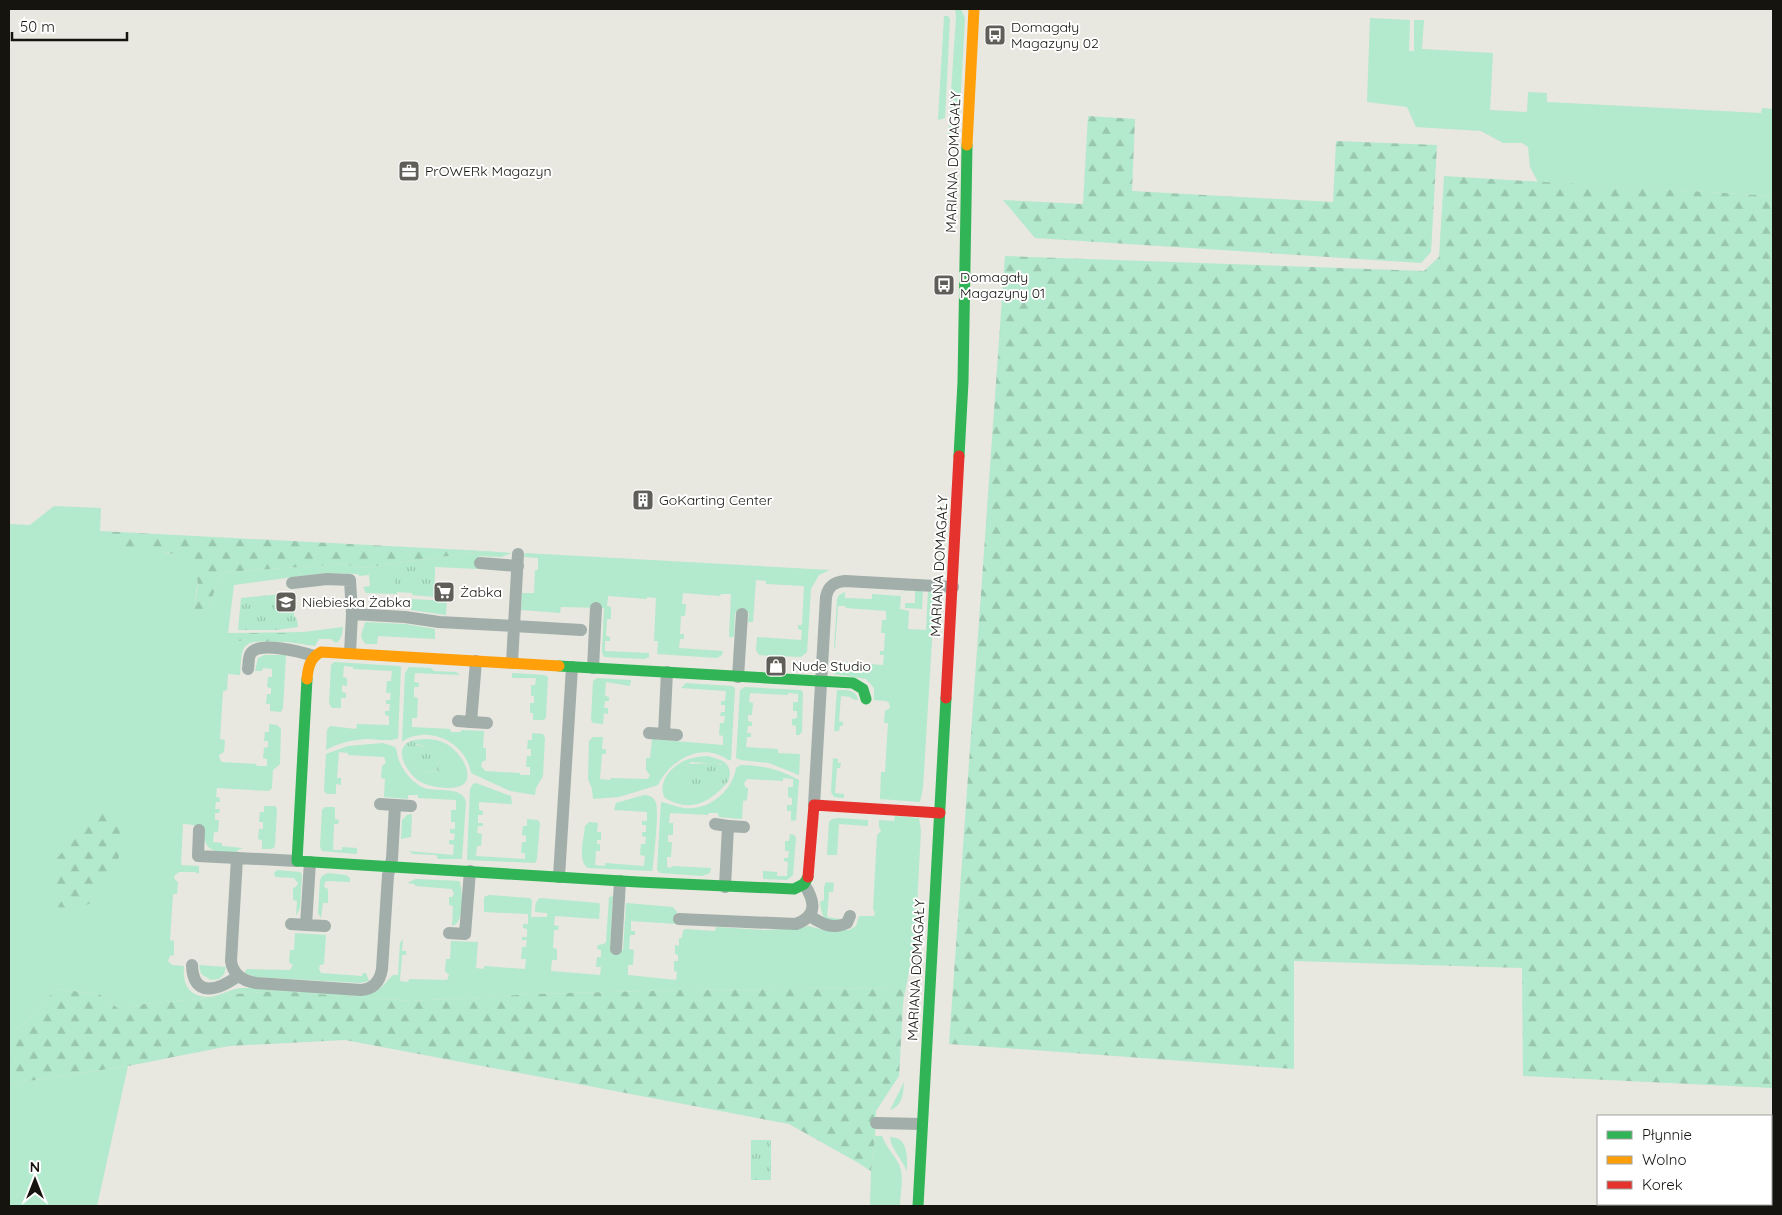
<svg xmlns="http://www.w3.org/2000/svg" width="1782" height="1215" font-family="Quicksand,sans-serif">
	<style>
		.green { fill: #b3e9cc }
		.forest { fill: url(#forest-firs) }
		.park { fill: url(#park-tufts) }
		.lines { fill: none; stroke-linecap: round; stroke-linejoin: round }
		.street { stroke: #a1aea9; stroke-width: 12 }
		.fast { stroke: #30b455; stroke-width: 11 }
		.slow { stroke: #ff9f0a; stroke-width: 11 }
		.jam { stroke: #e5322d; stroke-width: 11 }
		.labels { text-anchor: middle; dominant-baseline: central; stroke-width: 4; stroke-linejoin: round; paint-order: stroke }
		.poi-label { font-size: 14px; fill: #15140f; stroke: #fff; text-anchor: start }
		.street-label { font-size: 14px; fill: #15140f; stroke: #fff }
	</style>
	<defs>
		<pattern id="forest-firs" width="22" height="20" patternUnits="userSpaceOnUse" patternTransform="scale(1.25)"><rect width="22" height="20" fill="#b3e9cc"/><path d="M5 1l3.5 6h-7zM16 11l3.5 6h-7z" fill="#99c7ae"/></pattern>
		<pattern id="park-tufts" width="24" height="20" patternUnits="userSpaceOnUse" patternTransform="scale(1.25)"><rect width="24" height="20" fill="#b3e9cc"/><path d="M3 7l-1-3M5 7V3M7 7l1-3M15 17l-1-3M17 17v-4M19 17l1-3" fill="none" stroke="#99c7ae"/></pattern>
	</defs>
	<rect width="100%" height="100%" fill="#e8e7e0"/>
	<g class="green">
		<path d="M955,9H961L965,18L959,125L955,132L948,138L956,17Z"/>
		<path d="M944,16H948L950,19L945,118L938,120Z"/>
		<path d="M1370,18L1410,20L1409,51H1414V20H1424L1422,49L1493,53L1490,110L1527,112L1528,92L1547,93V102L1761,113L1762,108L1773,109V196L1538,182L1530,167L1528,147L1522,143H1503L1481,131L1416,127L1407,107L1367,102Z"/>
		<path d="M54,506L101,508L100,531L166,553L180,555L193,563L198,579L194,609L209,607L218,580L225,572L344,564L361,568L484,551L512,553L501,557L479,556L478,569L435,567L434,597L412,595V593L397,592V594L366,593L363,587L370,586L369,575L359,576L358,574L324,573L234,585L228,633L304,632L343,627C342,635 342,639 336,643L331,639H319L315,646C301,644 252,634 244,648C240,655 241,667 240,675L228,674L227,690L223,691L220,739L225,740L224,752L219,755L220,760L222,762L256,764L257,766H267V759L263,758L264,748L268,747V741H264L265,732H269V724L277,725L281,729L280,764L273,770L272,788L269,791L217,788L216,797L220,798V802H216L215,809H220L219,813H215V820H219L218,832H214L213,842L222,843V846L243,848L238,850L237,853C230,852 220,853 213,850C197,842 214,825 183,824L181,865L199,866V874L195,872H179L174,876L175,880L178,882L177,894H173L170,940L174,941V955L170,956L168,961L172,965L184,966C183,979 185,992 200,996C216,1001 229,987 244,988C284,988 324,993 363,995C380,994 383,984 393,975H398L400,943L403,939L402,951H406V955H402L400,981L408,982L409,979L447,980L449,975L445,971L446,959H450L451,941L478,942L476,968L484,969V966L525,969L526,959H521L522,947H526L527,940H522V937H527V929L523,928V924H528V914L484,912V897L489,895L530,898L532,901L531,917H547V913L535,912C535,907 535,901 540,898L599,903L600,906L599,919L555,916L554,925L559,926L558,930H554L553,948L557,949V960H552L551,971L600,975L601,967H596L597,957H601V950L597,949L598,945L604,944L606,942L609,897L613,896L610,949L623,950L626,903L673,907L677,912L676,924L631,921V931H635V935H630L629,949L634,950L633,965H628V975L676,980L677,972L674,971V961H678V955L675,954V945L679,946V938H682L683,931L685,929L715,931L716,927L765,930L802,928L808,926L824,930H849L856,926L859,916H874L875,913L873,909L877,835L881,831L879,827V820L894,821L895,816L919,818L921,831L915,942L903,1002L904,988L680,990L534,994L412,1001L277,991L222,995L219,997L144,1004L119,1009L99,994L56,989L24,1024L9,1034V524L30,525Z"/>
		<path d="M525,553L830,570L819,575L811,589L807,652L801,657L759,655L756,650L757,637L801,640L802,630L798,629V625H802L804,586L766,584V581L756,580L753,622H748L749,613H735L734,637H729L731,594H721L720,596L683,593L682,604H686L685,616H681L680,634H684V639H680L679,648L723,651L722,655L717,658L657,654L658,641H654L656,598L647,597V599L608,596L607,606L611,607V619H607L606,636L610,637V641H605V651L649,653V657L644,659L604,657L602,652L604,608L561,607L560,613L521,610L522,593H534L535,570H538V558L524,557Z"/>
		<path d="M905,590L923,591L922,609L905,608V603H915V591H905L901,594L900,609L909,611L908,629L926,630L928,591L932,592L934,607L923,788L920,802L880,799L881,772H885L888,723H884L885,711L890,708L889,703L886,701L874,700V688L866,679L834,674L835,661L839,662L883,665L884,655H880V651H884L885,633H881L882,620H886V611L846,608L845,606H838L835,648H834L837,599L839,595L845,592V598L872,599V594L900,596Z"/>
		<path d="M411,599L447,601L446,615L411,610Z"/>
		<path d="M365,622L405,624L435,629V639L378,636L377,644H366C357,636 364,630 365,622Z"/>
		<path d="M264,655H286L283,708L281,712L270,711V704H266L267,694H271V688L267,687L268,677H272V669L263,668L262,671H255L258,658Z"/>
		<path d="M334,662L399,666L401,667L398,738C392,742 374,739 366,739C352,740 338,743 326,750L327,730L330,726L356,729L357,724L389,725V716L385,715V711H389L390,704H386V700H390L391,693H386L387,681H391L392,671L353,669V667L344,666L343,677L347,678V686L342,685V692L346,693V698H341V708H332L329,703L331,665Z"/>
		<path d="M409,667L431,668L434,671L456,672L460,675L415,673L414,682L419,683V687H414V697L418,698L417,718H412V727L450,729L451,732H461V730L484,731L483,748H486V760L482,762L481,766L485,771L520,773V775H530V767H526L527,756H531V749H527L528,740H532V733L543,734L545,738L543,776L536,788L535,795L510,791L471,773C467,750 445,733 421,735C414,736 408,737 402,742L405,673Z"/>
		<path d="M512,673L544,675L548,677L546,717L544,720H533V713H530V703H534V696H531V685H535L536,678H512Z"/>
		<path d="M597,678L631,680L630,686L606,682L605,696L609,697V701H605L604,708H608V714L604,713L603,724L593,723L591,720L593,681Z"/>
		<path d="M686,683L732,686L735,688L731,760H728C702,741 670,760 658,785L619,797L593,799L592,789L588,779L589,741L593,737H603L602,749H606V754H602L600,779L610,780L611,778L648,779L650,775L646,770V758H650L652,739L723,745V736L719,735L720,723H724L725,716H720L721,712H725V705H721V701H725L726,691L681,688Z"/>
		<path d="M745,687L801,690L803,692L802,732L799,735H796V726L792,725V719L797,718V711H793V702H798V694L788,693V695L750,693L749,702L753,703L752,715H748V721L752,722V726H748L747,733H751V737H747L746,747L778,749V753L800,754L799,775L769,763L741,760L736,758L740,690Z"/>
		<path d="M837,690C846,690 856,689 858,700L852,699L851,697L841,696L839,721L843,722V726H840L839,731H834Z"/>
		<path d="M426,739C433,739 442,741 448,745C458,751 472,769 466,781C461,793 428,787 419,781C412,776 406,768 403,760C413,767 425,774 439,771L437,762L442,759L426,746L415,744L414,740Z"/>
		<path d="M383,743L395,747C397,750 397,754 398,758C402,770 412,783 424,788C437,792 463,786 466,802L462,859H438L436,855L413,854L409,851L453,855L454,845L449,844V840H454L455,834L450,833V829H455V822H451V810H456V800L418,798V795H408V799L384,797L385,779L381,778L382,766L386,763L384,757L348,755V753L339,752L337,778H341V785L336,784V794H327L324,791L326,754L348,746Z"/>
		<path d="M708,756L723,761L722,764L691,762L686,766L691,775V787C700,792 718,786 728,782C709,803 691,813 665,798C656,782 673,764 689,759C695,757 702,756 708,756Z"/>
		<path d="M833,758L838,759V763H841L840,768H837L835,793L844,794V798L834,797L831,792Z"/>
		<path d="M741,765C761,765 781,770 799,780L796,820L791,821V811H787V805H792V798L788,797V787H793V779L783,778V781L747,779L744,783L745,787L748,788L747,800L743,801L742,819L719,817L718,813H709L708,815L670,813L669,823H673V835H668V842H672L671,857H667V867L671,868L672,866L711,868L710,873L702,876L660,873L657,870L661,802C668,803 676,807 684,808C708,811 732,792 736,768Z"/>
		<path d="M476,783L511,796L512,804L479,802V810L483,811V815H478V823H483V826H478L477,833L482,834L481,846H477L476,856L525,859V853H521L522,842H526V836L522,835L523,826H527V819L538,820L540,823L537,859L535,863L467,860L470,789L473,784Z"/>
		<path d="M644,795C649,795 654,797 656,803C659,813 654,854 653,867L652,871L588,868C577,861 584,838 585,826L589,822L598,823L597,832H601V840H597V844H600V851H596L595,865L605,866V863L644,866L645,856L640,855L641,844H645L646,837L642,836V832H646V825H642V821H647V812L614,810L616,803Z"/>
		<path d="M264,806H275L277,809L275,845L274,848L270,849H262V840L258,839L259,829H263V822H259L260,812H264Z"/>
		<path d="M325,807H335V819L339,820L338,824H334L333,850H342V847L357,848V854L322,851L320,847L322,810Z"/>
		<path d="M412,814L411,837L401,839L402,820L407,815Z"/>
		<path d="M839,818L868,820V826L839,824L837,855H827L829,822L832,819Z"/>
		<path d="M790,834L794,835L796,838L793,875L787,880L763,879V871L777,872V876H787L788,862L784,861V858H788L789,851H785V841H789Z"/>
		<path d="M277,870L300,872L302,875L300,908L296,916L297,901L293,900V888L296,887L298,883L294,878L275,877L274,873Z"/>
		<path d="M328,873L346,875L350,878V882L328,881L325,882L324,887L328,889V903H323L321,918L318,913L320,880L322,876Z"/>
		<path d="M416,879L459,881C463,887 463,915 458,921C457,924 454,925 452,926L453,906L449,905V897H452L454,894L452,889L415,886V884L407,883Z"/>
		<path d="M826,882L834,883L833,892H829L827,917L840,919V920C823,924 822,916 820,902L824,900V887Z"/>
		<path d="M295,933L326,935L324,964L320,965L319,969L321,973L362,976L363,973H366L369,981L360,983L255,977L244,973L247,969L290,970L293,965L289,962L290,950H294Z"/>
		<path d="M199,965L226,967L224,974L219,979L211,980L201,974Z"/>
		<path d="M128,1066L97,1206H9V1084Z"/>
		<path d="M904,1082C903,1095 903,1105 890,1110Z"/>
		<path d="M875,1136H882C886,1148 896,1156 900,1167C904,1178 900,1195 900,1206H870L871,1171Z"/>
		<path d="M890,1137C909,1137 907,1158 907,1172C903,1159 891,1150 890,1137Z"/>
	</g>
	<g class="forest">
		<path d="M1088,116L1135,119L1132,191L1333,202L1336,141L1437,145L1431,252L1421,263L1035,238L1003,200L1083,204Z"/>
		<path d="M1444,176L1773,196V1088L1523,1076L1522,968L1294,961V1069L949,1044L1005,256L1424,271L1439,257Z"/>
		<path d="M100,531L484,551L361,568L344,564L225,572L218,580L209,607L201,617L194,609C195,600 199,587 197,578C191,545 149,553 123,552Z"/>
		<path d="M238,633H287V642L239,641L237,636Z"/>
		<path d="M118,810L121,846L116,871L89,904L76,908L53,907L51,875L55,860L98,814Z"/>
		<path d="M904,988L899,1076L876,1111L875,1136L871,1171L855,1161L789,1124L345,1040L229,1046L128,1066L9,1084V1034L24,1024L56,989L99,994L119,1009L144,1004L219,997L222,995L277,991L412,1001L534,994L680,990Z"/>
	</g>
	<g class="park">
		<path d="M395,566L435,567L434,591L394,589Z"/>
		<path d="M291,593L294,615L297,620L298,627L276,630H238L241,598Z"/>
		<path d="M414,740L416,745L433,747L447,752L445,758L437,762L439,771C425,774 414,768 403,760C400,750 403,743 414,740Z"/>
		<path d="M723,761C731,767 731,773 728,782C718,786 700,793 691,787V775L685,768L688,764L715,763L721,765Z"/>
		<rect x="751" y="1140" width="20" height="40"/>
	</g>
	<g class="lines">
		<g class="street">
			<path d="M518,554L514,626L581,630"/>
			<path d="M480,563L518,566"/>
			<path d="M292,583L327,579L350,580L352,614"/>
			<path d="M350,653L352,614L405,617L439,622L514,626L512,663"/>
			<path d="M593,668L596,608"/>
			<path d="M248,669C249,663 248,657 251,653C260,641 301,652 314,656"/>
			<path d="M738,677L742,614"/>
			<path d="M458,721L471,722L476,661"/>
			<path d="M471,722L487,723"/>
			<path d="M649,733L664,734L667,672"/>
			<path d="M664,734L677,735"/>
			<path d="M395,805L411,806"/>
			<path d="M814,805L826,597C828,586 834,582 845,581L953,587"/>
			<path d="M715,824L728,826L725,887"/>
			<path d="M728,826L744,827"/>
			<path d="M199,830L198,856L237,858"/>
			<path d="M297,861L237,858L231,961C233,975 243,981 256,983L361,990C374,989 380,981 382,969L388,875L392,859L395,805L380,804"/>
			<path d="M310,862L306,925L325,926"/>
			<path d="M559,877L572,667"/>
			<path d="M810,916C822,924 833,930 847,923L850,916"/>
			<path d="M679,919L796,924C818,916 815,901 804,884"/>
			<path d="M291,924L306,925"/>
			<path d="M449,933L465,934L470,871"/>
			<path d="M616,949L620,881"/>
			<path d="M192,965C193,999 219,990 238,976"/>
			<path d="M876,1123L922,1124"/>
		</g>
		<g class="fast">
			<path d="M959,456L963,382L967,145"/>
			<path d="M559,666L853,683L863,689L866,699"/>
			<path d="M307,679L297,861L638,882L794,889L804,884L808,877"/>
			<path d="M918,1206L946,698"/>
		</g>
		<g class="slow">
			<path d="M967,145L974,9"/>
			<path d="M307,679C308,667 310,658 321,652L559,666"/>
		</g>
		<g class="jam">
			<path d="M946,698L959,456"/>
			<path d="M808,877L814,805L940,813"/>
		</g>
	</g>
	<defs>
		<g id="bus-square" transform="scale(1.125)"><rect x="-9" y="-9" width="18" height="18" rx="4" fill="#5f5e58" stroke="#fff"/><path d="M-5-6H5V4H4V6H2V4H-2V6H-4V4H-5ZM-3.5-4V0h7V-4ZM-3.5 1.2v1.5H-2V1.2ZM2 1.2v1.5H3.5V1.2Z" fill="#fff"/></g>
		<g id="office-square" transform="scale(1.125)"><rect x="-9" y="-9" width="18" height="18" rx="4" fill="#5f5e58" stroke="#fff"/><path d="M-6-3h4V-5.5h4V-3h4V5H-6ZM-1-4.5V-3h2v-1.5ZM-6 0V1H6V0Z" fill="#fff"/></g>
		<g id="building-square" transform="scale(1.125)"><rect x="-9" y="-9" width="18" height="18" rx="4" fill="#5f5e58" stroke="#fff"/><path d="M-4-6H4V6H1V3H-1V6H-4ZM-2.5-4.3h1.7v1.8h-1.7ZM.8-4.3h1.7v1.8H.8ZM-2.5-1h1.7V.8h-1.7ZM.8-1h1.7V.8H.8Z" fill="#fff"/></g>
		<g id="supermarket-square" transform="scale(1.125)"><rect x="-9" y="-9" width="18" height="18" rx="4" fill="#5f5e58" stroke="#fff"/><path d="M-6-5.5h2.5l.6 2H6L4.5 2H-2.5L-4.4-4H-6ZM-1.5 3.2a1.3 1.3 0 1 0 .1 0ZM3 3.2a1.3 1.3 0 1 0 .1 0Z" fill="#fff"/></g>
		<g id="school-square" transform="scale(1.125)"><rect x="-9" y="-9" width="18" height="18" rx="4" fill="#5f5e58" stroke="#fff"/><path d="M0-5L7-2L0 1L-7-2ZM-4 1L0 2.5L4 1V4Q0 6-4 4Z" fill="#fff"/></g>
		<g id="shop-square" transform="scale(1.125)"><rect x="-9" y="-9" width="18" height="18" rx="4" fill="#5f5e58" stroke="#fff"/><path d="M-5-2.5h2.3a2.7 3.5 0 0 1 5.4 0H5L5.5 6h-11ZM-1.5-2.5h3a1.5 2.3 0 0 0-3 0Z" fill="#fff"/></g>
	</defs>
	<g fill-rule="evenodd">
		<use href="#bus-square" x="995" y="35"/>
		<use href="#office-square" x="409" y="171"/>
		<use href="#bus-square" x="944" y="285"/>
		<use href="#building-square" x="643" y="500"/>
		<use href="#supermarket-square" x="444" y="592"/>
		<use href="#school-square" x="286" y="602"/>
		<use href="#shop-square" x="776" y="666"/>
	</g>
	<g class="labels">
		<g class="poi-label">
			<text x="1011" y="27">Domagały<tspan x="1011" dy="16">Magazyny 02</tspan></text>
			<text x="425" y="171">PrOWERk Magazyn</text>
			<text x="960" y="277">Domagały<tspan x="960" dy="16">Magazyny 01</tspan></text>
			<text x="659" y="500">GoKarting Center</text>
			<text x="460" y="592">Żabka</text>
			<text x="302" y="602">Niebieska Żabka</text>
			<text x="792" y="666">Nude Studio</text>
		</g>
		<g class="street-label">
			<text transform="translate(953 162) rotate(-88)">MARIANA DOMAGAŁY</text>
			<text transform="translate(939 566) rotate(-87)">MARIANA DOMAGAŁY</text>
			<text transform="translate(916 970) rotate(-87)">MARIANA DOMAGAŁY</text>
		</g>
	</g>
	<rect width="1782" height="1215" fill="none" stroke="#15140f" stroke-width="20"/>
	<rect x="1597" y="1115" width="175" height="90" fill="#ffffff" stroke="#a1a19f"/>
	<rect x="1607" y="1131" width="25" height="8" fill="#30b455" stroke="#a1a19f"/>
	<text x="1642" y="1140" font-size="15" fill="#15140f">Płynnie</text>
	<rect x="1607" y="1156" width="25" height="8" fill="#ff9f0a" stroke="#a1a19f"/>
	<text x="1642" y="1165" font-size="15" fill="#15140f">Wolno</text>
	<rect x="1607" y="1181" width="25" height="8" fill="#e5322d" stroke="#a1a19f"/>
	<text x="1642" y="1190" font-size="15" fill="#15140f">Korek</text>
	<g transform="translate(35 1180)" stroke="#ffffff" stroke-width="4" paint-order="stroke">
	<path d="M0-4L9 19L0 12L-9 19Z" fill="#15140f"/>
	<text y="-8" font-size="14" font-weight="bold" text-anchor="middle" fill="#15140f">N</text>
	</g>
	<path d="M12 32v8h115v-8" fill="none" stroke="#15140f" stroke-width="2.5"/>
	<text x="20" y="32" font-size="15" fill="#15140f" stroke="#ffffff" stroke-width="4" paint-order="stroke">50 m</text>
</svg>
